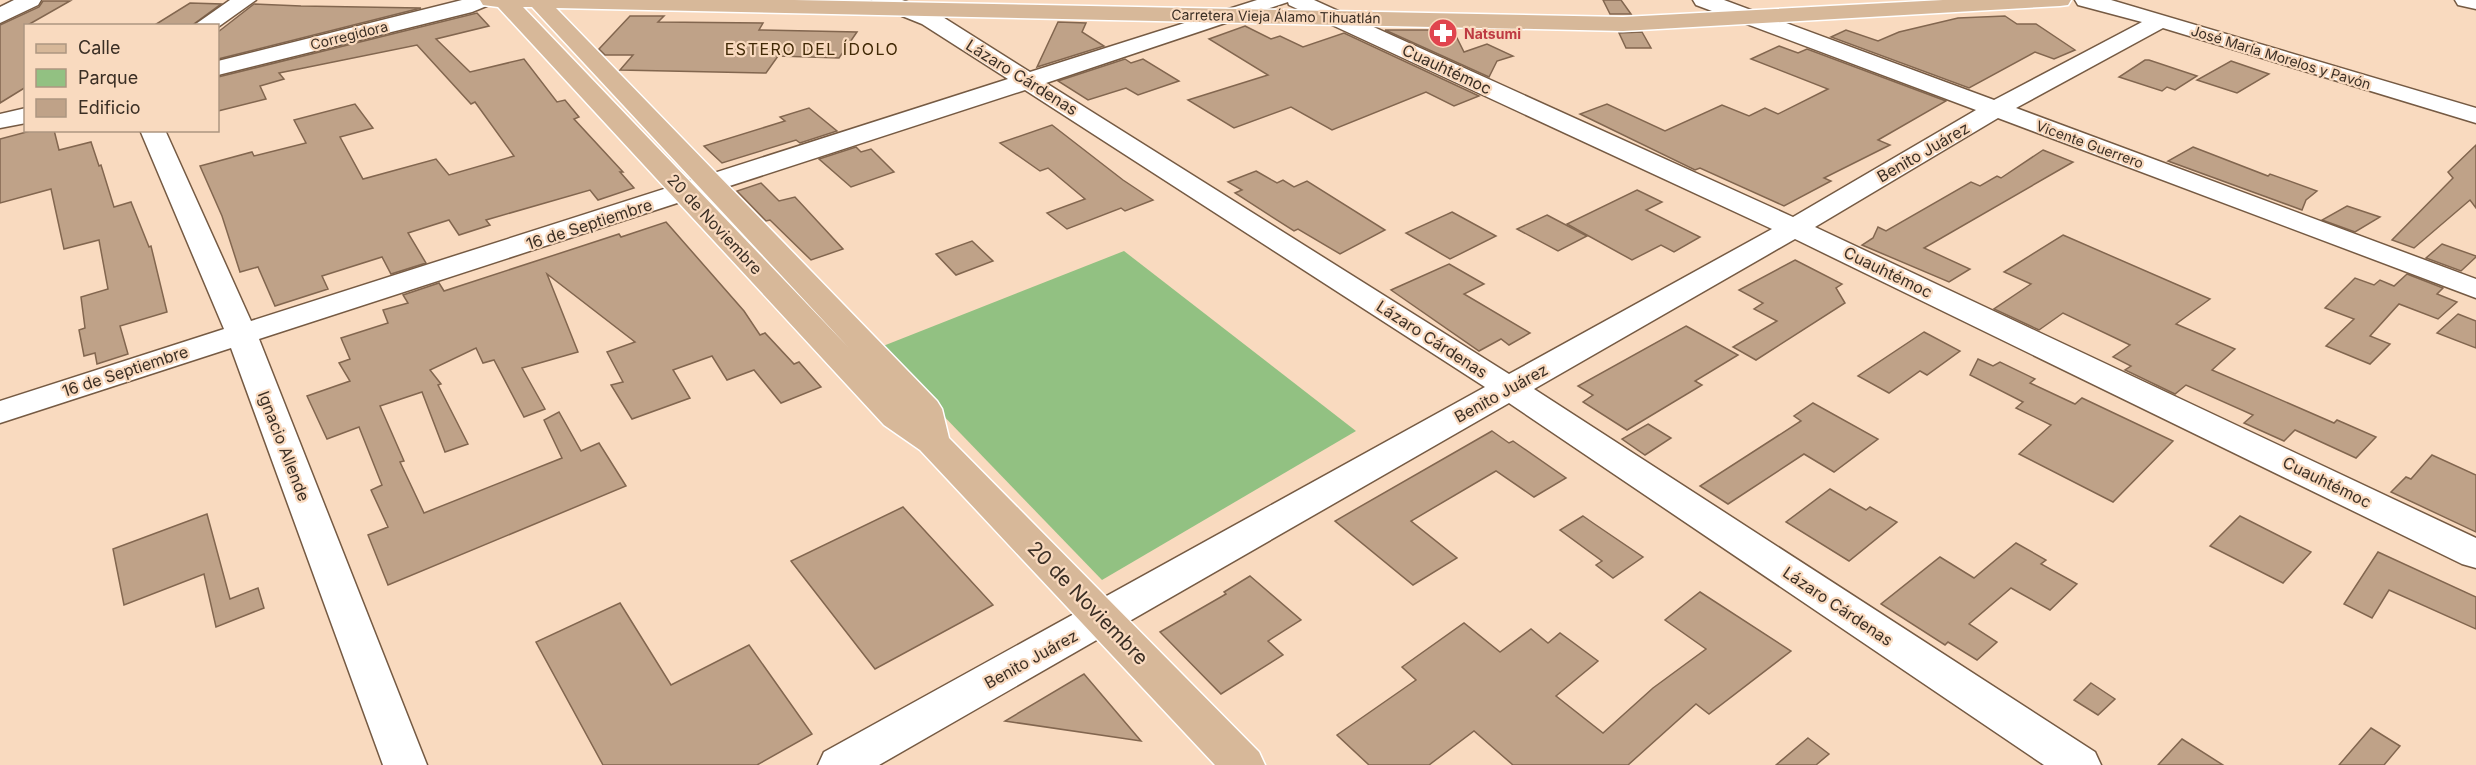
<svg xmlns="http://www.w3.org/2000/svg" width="2476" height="765" font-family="Inter,sans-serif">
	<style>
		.green { fill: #92c182 }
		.building { fill: #bfa288; stroke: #82664f; stroke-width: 1.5 }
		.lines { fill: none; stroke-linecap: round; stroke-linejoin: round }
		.minor-casing { stroke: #755a43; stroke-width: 3 }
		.major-casing { stroke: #fff; stroke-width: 3 }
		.minor { fill: #fff; fill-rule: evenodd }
		.major { fill: #d7b899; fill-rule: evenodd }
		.labels { text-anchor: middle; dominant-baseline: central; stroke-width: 4.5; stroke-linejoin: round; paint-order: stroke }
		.far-street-label { font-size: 14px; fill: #3b2f25; stroke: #f9dabf }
		.far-health-label { font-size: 14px; font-weight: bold; fill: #be3a42; stroke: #f9dabf; text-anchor: start }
		.far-quarter-label { font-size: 16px; letter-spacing: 1.5px; fill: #412905; stroke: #f9dabf }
		.street-label { font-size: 16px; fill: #3b2f25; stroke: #f9dabf }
		.near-street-label { font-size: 20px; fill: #3b2f25; stroke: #f9dabf }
	</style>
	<rect width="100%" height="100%" fill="#f9dabf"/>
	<path class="green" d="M1124,251L1356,431L1102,580L878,348Z"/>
	<g class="building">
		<path d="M1603,0H1621L1631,14H1610Z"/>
		<path d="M43,1H70L26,26V87L0,103V25L39,7Z"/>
		<path d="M190,3L221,4L191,26H153Z"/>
		<path d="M254,4L301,6L421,8L218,59V32Z"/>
		<path d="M477,13L489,26L436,39L470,72L524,59L557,102L565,100L579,117L574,119L623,172H620L634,188L598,200L590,190L486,220L490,225L459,235L449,220L408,233L426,263L391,274L382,257L322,276L328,289L275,306L258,267L240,272L222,216L200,166L252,152L254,156L306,143L294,120L355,104L373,128L340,137L363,179L436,159L449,175L514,156L475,102L471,104L417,45L279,73L284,79L260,86L266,99L218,111V77Z"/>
		<path d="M630,16H664L658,22L763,23L759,30L857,32L839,58L778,56L766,73L620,70L633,55H605L599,49Z"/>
		<path d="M2005,16L2017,24H2036L2075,50L2054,59L2035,52L1969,88L1831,37L1846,30L1878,41L1899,32L1958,18Z"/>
		<path d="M1058,22L1086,23L1082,32L1104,46L1037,67Z"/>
		<path d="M1245,26L1271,39L1280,36L1303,47L1344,33L1479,96L1454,106L1426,92L1332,130L1291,107L1234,128L1188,100L1268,75L1209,39Z"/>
		<path d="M1385,30H1453L1464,52L1487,44L1513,56L1497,61L1489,77Z"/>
		<path d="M1642,32L1651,48H1626L1619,33Z"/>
		<path d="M1779,46L1798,53L1807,49L1946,101L1878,140L1890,145L1824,178L1831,181L1784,206L1700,168L1695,170L1580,114L1607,104L1665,131L1722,105L1749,116L1765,108L1778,114L1828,89L1751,59Z"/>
		<path d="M1125,59L1131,63L1143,59L1179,81L1138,95L1126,88L1088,100L1058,81Z"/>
		<path d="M2145,60H2149L2197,76L2175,90L2167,87L2162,91L2119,77Z"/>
		<path d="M2231,61L2269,74L2237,93L2197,80Z"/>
		<path d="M809,108L837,131L800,143L796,140L722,163L704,146L785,121L780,117Z"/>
		<path d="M1052,125L1123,180L1153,200L1125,211L1121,208L1067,229L1047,213L1085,199L1048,168L1040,171L1000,143Z"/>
		<path d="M34,130H54L59,150L91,142L99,166L101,165L114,207L131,202L149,247L151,246L167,312L120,326L128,354L97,364L95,353L84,356L79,330L85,328L81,297L108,289L99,240L64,249L51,189L0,203V139Z"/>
		<path d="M2476,145V208L2470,200L2414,248L2392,240L2453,178L2448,172Z"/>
		<path d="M856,147L861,152L871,149L894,172L851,187L819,159Z"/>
		<path d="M2193,147L2268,176L2270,174L2317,191L2306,200L2302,210L2168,161Z"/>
		<path d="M2043,150L2073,162L1924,248L1970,269L1949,282L1862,245L1873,238L1878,227L1886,231L1971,182L1980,186L1997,176L2001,178Z"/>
		<path d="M1256,171L1277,183L1283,180L1294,187L1307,181L1385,230L1340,254L1298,229L1294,231L1235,193L1242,190L1228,182Z"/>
		<path d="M761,183L779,201L795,197L843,249L811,260L770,220L766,221L737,191Z"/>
		<path d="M1637,190L1662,202L1646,210L1700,237L1674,252L1661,245L1632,260L1567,224Z"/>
		<path d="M2347,206L2380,217L2355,232L2322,220Z"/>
		<path d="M1452,212L1496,236L1450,259L1406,233Z"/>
		<path d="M1547,215L1587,236L1558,251L1517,229Z"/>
		<path d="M666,222L744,311L760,335L765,333L794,364L799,362L821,387L781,403L754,370L727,380L712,356L673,370L690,398L632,419L611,385L623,382L607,352L635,342L547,274L578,352L522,368L545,409L524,417L494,360L483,363L476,348L430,370L441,384L438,385L468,444L445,452L422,392L380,406L404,461L400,462L424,513L562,458L544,420L559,412L581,451L599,443L626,486L388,585L368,535L388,527L371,490L382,485L359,427L327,439L307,396L350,381L339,363L350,359L341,338L388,323L383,310L408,303L403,295L439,283L444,291L619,234L621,237Z"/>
		<path d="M2063,235L2210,299L2176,324L2235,349L2212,370L2334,423L2337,420L2376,437L2356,458L2295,430L2284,441L2244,423L2253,415L2186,385L2175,394L2125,370L2131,366L2113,357L2130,345L2063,313L2039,330L1994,309L2031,284L2004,272Z"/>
		<path d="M972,241L993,261L956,275L936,254Z"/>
		<path d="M2442,244L2476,256V257L2461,271L2426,258Z"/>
		<path d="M1795,260L1842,284L1836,288L1845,303L1756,360L1733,347L1777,321L1754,309L1763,303L1739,290Z"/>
		<path d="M1449,264L1484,284L1464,294L1530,333L1509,345L1501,339L1479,351L1391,290Z"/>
		<path d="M2407,274L2443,288L2437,294L2457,302L2438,319L2399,304L2370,336L2390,344L2370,364L2326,346L2354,319L2325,308L2355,278L2374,285L2380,280L2394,286Z"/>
		<path d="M2458,314L2476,321V348L2437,333Z"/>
		<path d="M1686,326L1738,355L1695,381L1702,385L1627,430L1583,402L1593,395L1578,386Z"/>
		<path d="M1924,332L1960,351L1927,375L1920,371L1889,393L1858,376Z"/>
		<path d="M1978,359L1993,366L2000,362L2035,379L2030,383L2075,404L2082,398L2173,441L2113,502L2019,454L2051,425L2016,408L2023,402L1970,375Z"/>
		<path d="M1813,403L1878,439L1834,472L1804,454L1728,504L1700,486L1801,421L1794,416Z"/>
		<path d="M1648,424L1671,438L1645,455L1622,439Z"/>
		<path d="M1492,431L1509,443L1513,441L1566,478L1534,497L1496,471L1411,521L1457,558L1413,585L1335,521Z"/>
		<path d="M2432,455L2476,475V532L2391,492L2406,477L2411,479Z"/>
		<path d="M1830,489L1866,510L1870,507L1897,522L1849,561L1786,522Z"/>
		<path d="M903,507L993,605L875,669L791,561Z"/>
		<path d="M207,514L230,599L258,588L264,608L216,627L204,574L124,605L113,549Z"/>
		<path d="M1583,516L1593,523L1643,557L1613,578L1596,565L1602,561L1560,530Z"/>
		<path d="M2240,516L2311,552L2283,583L2210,546Z"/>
		<path d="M2016,543L2046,560L2041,564L2077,584L2050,610L2011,588L1969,624L1997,642L1977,660L1948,642L1945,645L1881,604L1940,557L1974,578Z"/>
		<path d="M2378,552L2476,597V629L2389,590L2372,618L2344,604Z"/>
		<path d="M1250,576L1301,620L1268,641L1283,655L1221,694L1160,632L1226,594L1224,592Z"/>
		<path d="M1700,592L1791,651L1709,714L1696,704L1628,765H1513L1474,731L1429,765H1369L1337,735L1416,680L1402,667L1464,623L1500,652L1531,629L1548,643L1560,633L1598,661L1556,696L1603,733L1653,688L1706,649L1665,620Z"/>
		<path d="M620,603L671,685L749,645L812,734L757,765H603L536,642Z"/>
		<path d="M1084,674L1141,741L1005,721Z"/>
		<path d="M2091,683L2115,699L2098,715L2074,700Z"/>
		<path d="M2371,728L2400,746L2384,765H2339Z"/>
		<path d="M1808,738L1829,754L1816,765H1776Z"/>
		<path d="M2182,739L2223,765H2158Z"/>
	</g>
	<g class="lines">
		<g class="minor-casing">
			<g id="minor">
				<path d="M14,0H41L38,5L0,23V7Z"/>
				<path d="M230,0H256L218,27L193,26Z"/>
				<path d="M462,0H492L489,5L472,12L218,75V61Z"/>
				<path d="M872,0H902L938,14L1030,72L1257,0H1314L1793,217L1976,110L1696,5L1693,0H1724L1994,100L2142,22L2078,5L2075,0H2111L2476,108V123L2163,28L2016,108L2476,279V298L1998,118L1815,227L2476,538V568L2462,564L1795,239L1534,389L2095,752L2101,765H2044L1509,403L879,765H818L824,752L1485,387L1025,90L259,339L427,765H383L231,348L0,423V401L224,329L140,130H165L251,321L1008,79L922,24L875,5ZM1288,2L1289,5L1772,229L1509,374L1046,83Z"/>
				<path d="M2455,0H2476V9L2458,5Z"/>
				<path d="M26,108V123L0,128V114Z"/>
			</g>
		</g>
		<g class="major-casing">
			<path id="major" d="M480,0H794L1623,17L1943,0H2071L2068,5L2060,6L1623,31L556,8L937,401L942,409L949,438L1259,752L1265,765H1215L920,450L884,425L498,7L483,5ZM523,7H532L849,348Z"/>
		</g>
		<use href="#minor" class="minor"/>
		<use href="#major" class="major"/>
	</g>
	<defs>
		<g id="pharmacy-disc" transform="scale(1.5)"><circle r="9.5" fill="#e0444e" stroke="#f9dabf"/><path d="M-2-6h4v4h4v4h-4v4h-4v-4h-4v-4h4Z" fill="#fff"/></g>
	</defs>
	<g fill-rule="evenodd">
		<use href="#pharmacy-disc" x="1443" y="33"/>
	</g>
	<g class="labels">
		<g class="far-street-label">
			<text transform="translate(1276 16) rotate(1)">Carretera Vieja Álamo Tihuatlán</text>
			<text transform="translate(349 35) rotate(-14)">Corregidora</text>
			<text transform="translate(2281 57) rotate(17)">José María Morelos y Pavón</text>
			<text transform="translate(2090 144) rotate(20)">Vicente Guerrero</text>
		</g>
		<g class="far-health-label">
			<text x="1464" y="33">Natsumi</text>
		</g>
		<g class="far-quarter-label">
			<text x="812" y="49">ESTERO DEL ÍDOLO</text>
		</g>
		<g class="street-label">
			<text transform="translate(1447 69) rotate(25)">Cuauhtémoc</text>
			<text transform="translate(1022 77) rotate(32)">Lázaro Cárdenas</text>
			<text transform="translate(1923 152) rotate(-30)">Benito Juárez</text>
			<text transform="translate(589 224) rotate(-18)">16 de Septiembre</text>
			<text transform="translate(715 224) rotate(47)">20 de Noviembre</text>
			<text transform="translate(1888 272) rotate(26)">Cuauhtémoc</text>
			<text transform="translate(1432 339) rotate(33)">Lázaro Cárdenas</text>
			<text transform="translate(125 371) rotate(-18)">16 de Septiembre</text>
			<text transform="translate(1501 393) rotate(-29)">Benito Juárez</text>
			<text transform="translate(284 446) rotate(69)">Ignacio Allende</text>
			<text transform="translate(2327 482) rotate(26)">Cuauhtémoc</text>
			<text transform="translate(1838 606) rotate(34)">Lázaro Cárdenas</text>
			<text transform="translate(1031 659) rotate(-29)">Benito Juárez</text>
		</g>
		<g class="near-street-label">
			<text transform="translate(1088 603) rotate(46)">20 de Noviembre</text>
		</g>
	</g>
	<rect x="24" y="24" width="195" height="108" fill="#f9dabf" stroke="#ad9681" stroke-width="1.5"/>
	<rect x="36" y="44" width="30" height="9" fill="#d7b899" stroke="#ad9681" stroke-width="1.5"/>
	<text x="78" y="54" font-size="18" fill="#3b2f25">Calle</text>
	<rect x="36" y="69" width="30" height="18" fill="#92c182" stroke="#ad9681" stroke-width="1.5"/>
	<text x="78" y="84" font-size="18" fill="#3b2f25">Parque</text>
	<rect x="36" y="99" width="30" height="18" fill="#bfa288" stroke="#ad9681" stroke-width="1.5"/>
	<text x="78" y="114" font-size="18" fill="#3b2f25">Edificio</text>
</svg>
